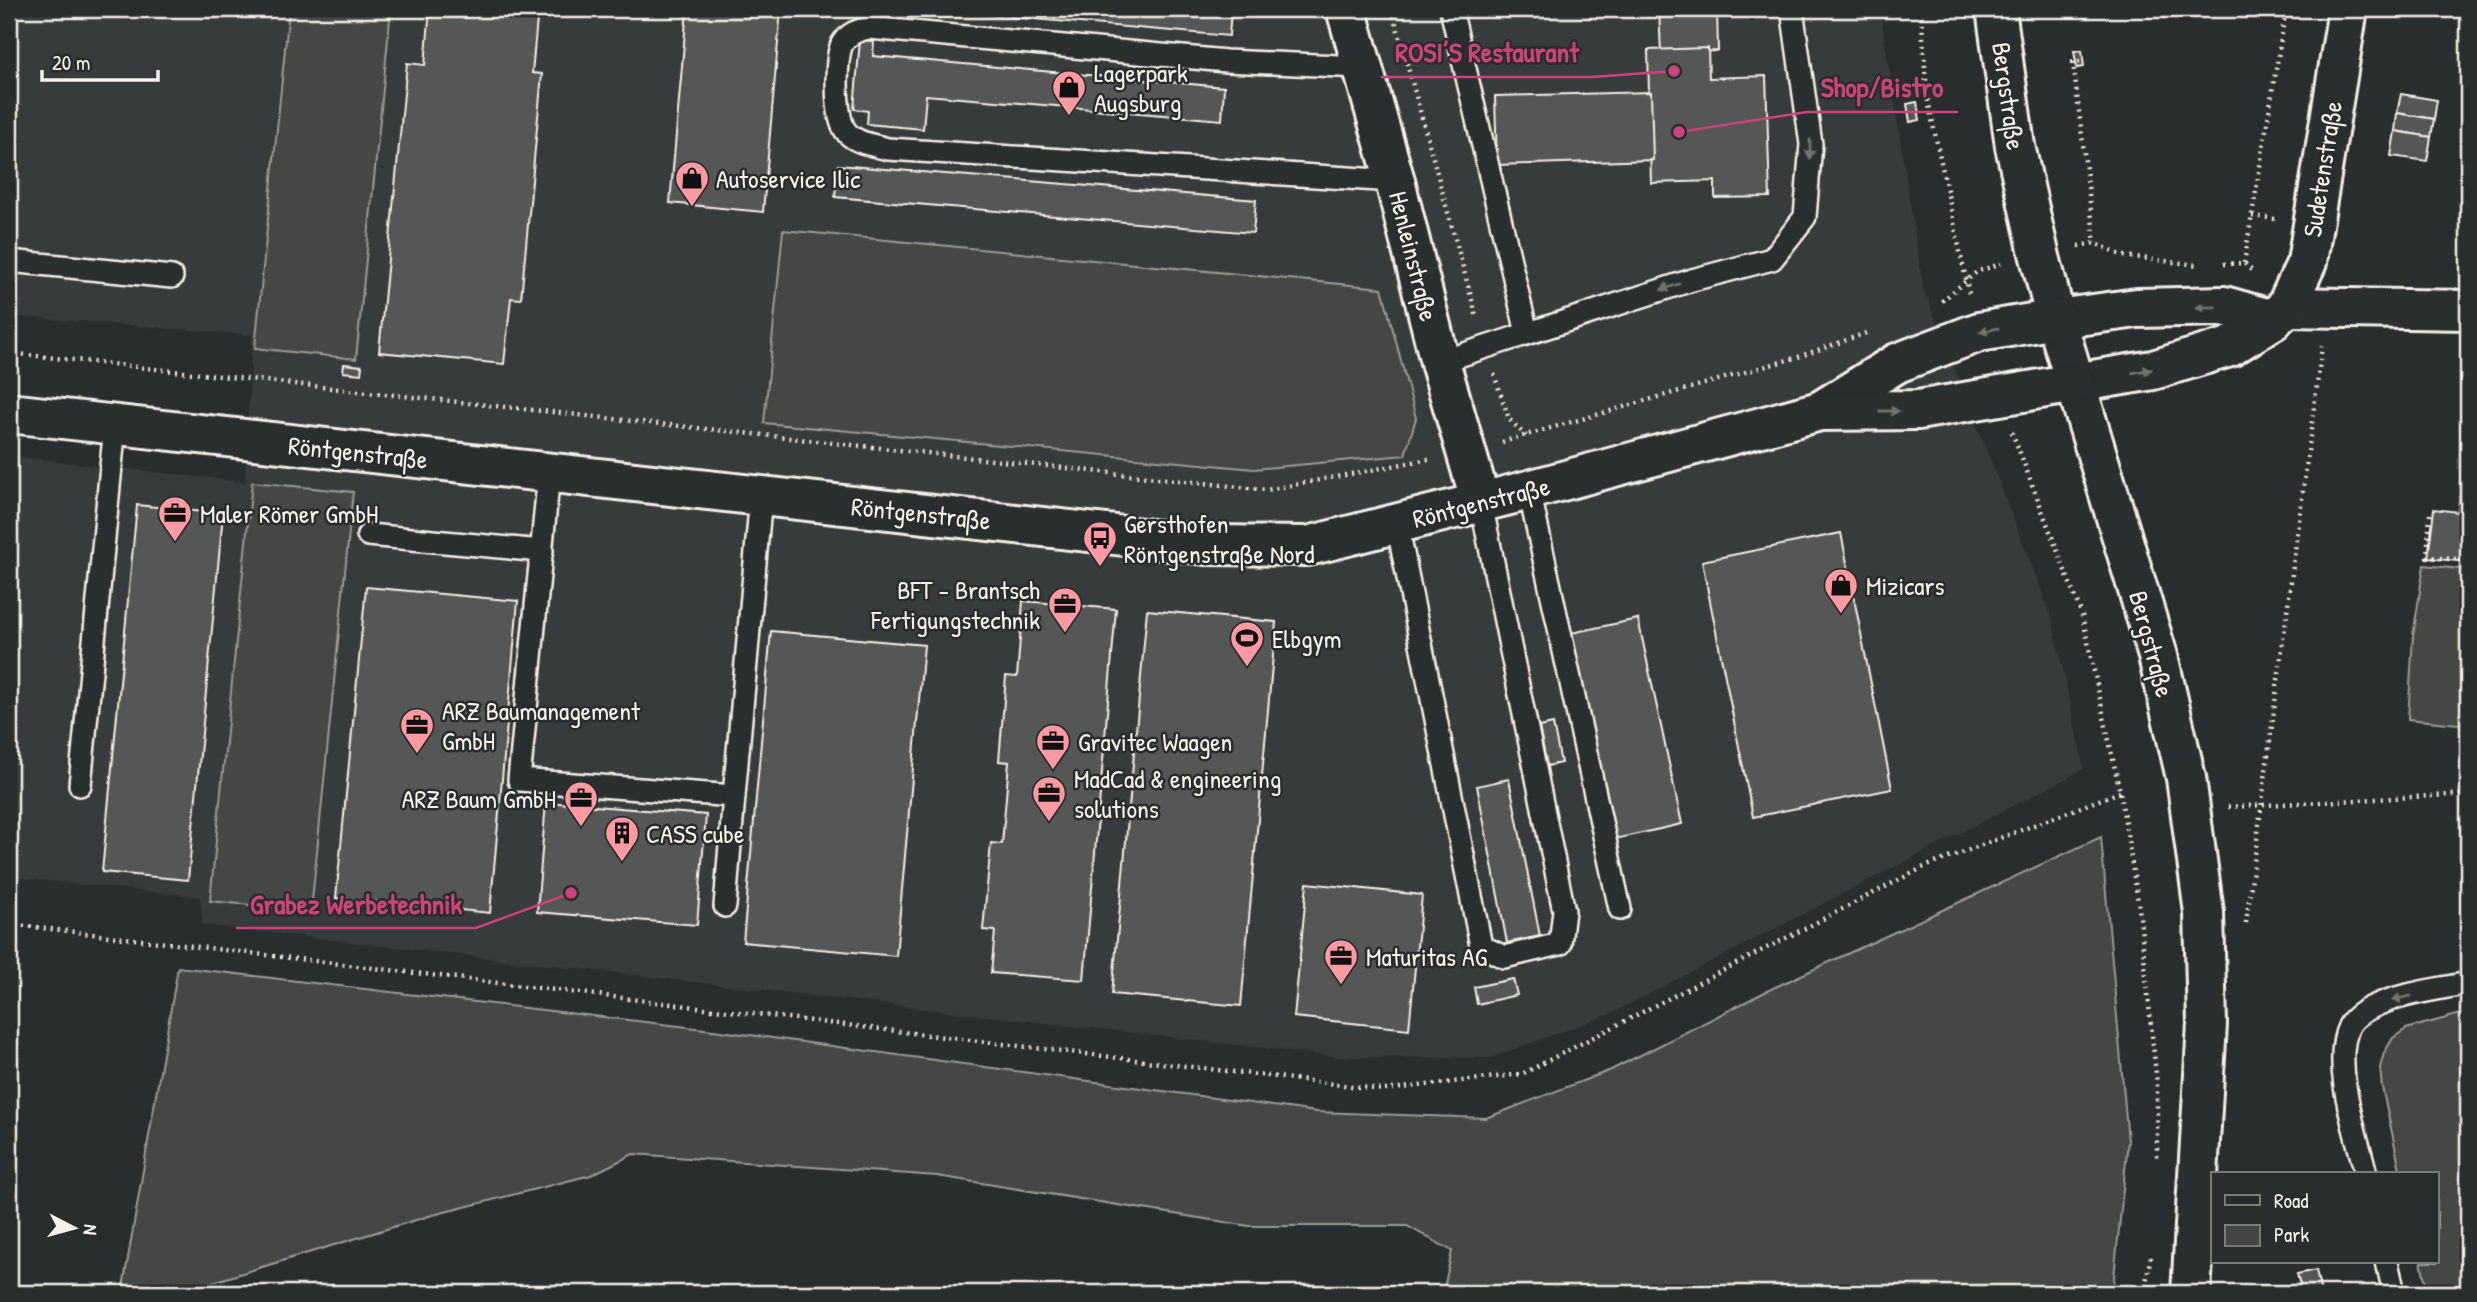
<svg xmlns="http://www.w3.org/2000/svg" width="2477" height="1302" font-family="'Patrick Hand',sans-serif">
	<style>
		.built { fill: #373a3a }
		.green { fill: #444645; stroke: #9c9c96; stroke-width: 2 }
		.building { fill: #555756; stroke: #f4f1e8; stroke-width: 2 }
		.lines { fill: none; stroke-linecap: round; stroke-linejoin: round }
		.lane-casing { stroke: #f4f1e8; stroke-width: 26 }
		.street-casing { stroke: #f4f1e8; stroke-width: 44 }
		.secondary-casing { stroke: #f4f1e8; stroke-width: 44 }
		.path { stroke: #f4f1e8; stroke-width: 4.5; stroke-dasharray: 2 5; stroke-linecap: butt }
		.lane { stroke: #2a2d2e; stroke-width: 21 }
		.street { stroke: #2a2d2e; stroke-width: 38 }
		.secondary { stroke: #2a2d2e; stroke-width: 38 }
		.oneway { fill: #71726f }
		.labels { text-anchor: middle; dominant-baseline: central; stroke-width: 5; stroke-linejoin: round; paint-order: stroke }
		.poi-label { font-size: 26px; fill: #f4f1e8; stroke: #2a2d2e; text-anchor: start }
		.street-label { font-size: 26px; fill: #f4f1e8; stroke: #2a2d2e }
		.leader { fill: none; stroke: #cc4377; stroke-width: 2.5 }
		.callout-dot { fill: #cc4377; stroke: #2a2d2e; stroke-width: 2.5 }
		.callout-label { font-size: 28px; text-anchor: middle; font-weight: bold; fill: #cc4377; stroke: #2a2d2e; stroke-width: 5; stroke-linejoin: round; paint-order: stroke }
	</style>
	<rect width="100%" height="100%" fill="#2a2d2e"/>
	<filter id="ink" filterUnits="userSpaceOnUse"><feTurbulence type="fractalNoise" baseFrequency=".0143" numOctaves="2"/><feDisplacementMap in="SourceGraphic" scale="14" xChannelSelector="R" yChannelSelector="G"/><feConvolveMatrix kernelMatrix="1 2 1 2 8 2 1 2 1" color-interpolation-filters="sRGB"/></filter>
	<g filter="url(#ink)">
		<path class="built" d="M9,9H1880L1923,287L2052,618L2084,769L1610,1014L1490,1058L1340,1057L203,925L200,897L9,877V456L245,482L252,335L9,316Z"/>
		<g class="green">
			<path d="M289,9H391L356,359L255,348Z"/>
			<path d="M783,230L1382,288L1416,418L1405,455L1254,469L764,423Z"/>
			<path d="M252,482L353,492L311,911L210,901Z"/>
			<path d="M2424,565L2468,570V725L2408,719L2413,636Z"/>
			<path d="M2101,837L2128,1141L2113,1287L2107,1293H1443L1452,1251L1407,1226H1249L937,1176L633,1154L591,1175L429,1216L213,1282V1293H122L178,967L713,1030L1317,1112L1486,1118L1611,1070L1771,989Z"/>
			<path d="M2468,1012V1293H2428L2421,1262H2437V1174H2401L2382,1087L2380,1068L2384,1053L2393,1038L2406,1029Z"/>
		</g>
		<g class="building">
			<path d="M430,9H538L532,73L542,74L521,299L511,298L504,364L379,352L407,63L425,65Z"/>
			<path d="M687,9H781L763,212L670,203Z"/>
			<path d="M919,9H1231L1229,36Z"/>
			<path d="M1659,9H1717L1718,51L1661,53Z"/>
			<path d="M860,40L874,41L873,56L1224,87L1222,120L926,95L923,129L867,124L868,111L854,109Z"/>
			<path d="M1708,48L1709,78L1766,76L1770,197L1715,198V181L1651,183L1648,50Z"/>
			<path d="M2082,50L2084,67L2077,68L2074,51Z"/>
			<path d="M1651,92L1653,160L1497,165L1495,96Z"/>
			<path d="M2401,94L2437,100L2434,119L2397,113Z"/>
			<path d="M1917,102L1920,120L1910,122L1907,104Z"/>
			<path d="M2397,113L2434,119L2431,137L2395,131Z"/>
			<path d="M2395,131L2431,137L2427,161L2391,156Z"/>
			<path d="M838,165L1256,200L1253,233L835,197Z"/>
			<path d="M344,364L362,366L361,374L343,372Z"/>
			<path d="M2465,418L2468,419V452L2462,451Z"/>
			<path d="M2462,469H2468V562L2428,558L2434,509L2458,512Z"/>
			<path d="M137,505L223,514L188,880L102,872Z"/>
			<path d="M1841,533L1892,789L1753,817L1702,561Z"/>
			<path d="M366,587L518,601L490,913L336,898Z"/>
			<path d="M1023,601L1116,609L1084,980L991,973L995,931L983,930L991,843L1002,844L1009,762L999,761L1006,676L1017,677Z"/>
			<path d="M1147,610L1276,622L1241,1006L1112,994Z"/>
			<path d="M1638,619L1682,824L1615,839L1571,633Z"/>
			<path d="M771,631L924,645L896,956L743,942Z"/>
			<path d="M1553,724L1561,763L1547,766L1539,727Z"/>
			<path d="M1509,779L1540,936L1507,943L1477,786Z"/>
			<path d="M546,802L706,815L697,925L537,912Z"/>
			<path d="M1307,883L1422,895L1409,1029L1294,1017Z"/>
			<path d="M1513,979L1517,995L1477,1004L1474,987Z"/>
			<path d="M2316,1270L2321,1293H2302L2297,1274Z"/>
		</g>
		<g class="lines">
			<g class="lane-casing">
				<g id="lane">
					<path d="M1451,9L1527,333"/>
					<path d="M1361,67L1226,61L869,28C859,30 848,33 842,44C835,59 835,116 845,130C853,143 874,145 888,149L1395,181"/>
					<path d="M9,261L172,277"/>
					<path d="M1440,362L1692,280L1772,259L1805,217L1811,144L1792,9"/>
					<path d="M549,473L519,780L734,796L761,496"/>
					<path d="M1529,490L1620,909"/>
					<path d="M1397,523L1481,946L1504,957L1560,944L1564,911L1481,503"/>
					<path d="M368,535L542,551"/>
					<path d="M80,785L115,425"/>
					<path d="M725,906L734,796"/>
					<path d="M2366,1174C2357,1135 2331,1064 2349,1026C2354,1016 2369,1008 2379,1004C2405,993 2440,989 2468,983"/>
					<path d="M2387,1262L2394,1293"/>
				</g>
			</g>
			<g class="street-casing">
				<g id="street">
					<path d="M1346,9L1395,181L1440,362L1481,503"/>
					<path d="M2286,307L2468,310"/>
					<path d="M2056,319L2137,308L2224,306L2273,320"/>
					<path d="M2075,383L2153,370L2230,347L2273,320L2286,307L2307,262L2348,9"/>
				</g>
			</g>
			<g class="secondary-casing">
				<g id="secondary">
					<path d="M1996,9L2015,146L2039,253L2056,319L2158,656L2186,778L2204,913L2207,1024L2191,1293"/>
					<path d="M1820,411L1897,363L1979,332L2056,319"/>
					<path d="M9,413L1206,545L1308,546L1529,490L1820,411L1918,410L2075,383"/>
				</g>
			</g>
			<g class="path">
				<path d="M1392,9L1477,318"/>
				<path d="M1921,9L1927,96L1969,294"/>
				<path d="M2080,61L2073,62L2095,243"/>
				<path d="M2252,216L2275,219"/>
				<path d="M2078,246L2095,243L2123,256L2198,265"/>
				<path d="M2244,263L2286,9"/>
				<path d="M2224,264L2244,263L2254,273"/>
				<path d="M1942,301L1978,271L2001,264"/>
				<path d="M9,353L1267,490L1429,459"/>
				<path d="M1494,374L1509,419L1526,436"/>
				<path d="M2012,432L2082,615L2120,792L2139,907L2157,1084V1160"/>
				<path d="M1502,442L1798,357L1869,332"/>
				<path d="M2430,514L2427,557L2468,560"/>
				<path d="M2228,807L2468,794"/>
				<path d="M2246,923L2322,346"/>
				<path d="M9,924L1384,1090L1522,1074L1922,868L2120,792"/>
				<path d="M2144,1293L2151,1256"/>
			</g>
			<use href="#lane" class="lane"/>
			<use href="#street" class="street"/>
			<use href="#secondary" class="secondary"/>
		</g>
		<defs><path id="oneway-solid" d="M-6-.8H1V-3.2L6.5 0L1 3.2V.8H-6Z" transform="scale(1.75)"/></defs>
		<g class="oneway">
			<use href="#oneway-solid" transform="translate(1810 149) rotate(91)"/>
			<use href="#oneway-solid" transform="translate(1670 287) rotate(162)"/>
			<use href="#oneway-solid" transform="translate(2206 307) rotate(179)"/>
			<use href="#oneway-solid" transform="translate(1989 330) rotate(169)"/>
			<use href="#oneway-solid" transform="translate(2142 371) rotate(-10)"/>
			<use href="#oneway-solid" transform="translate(1889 411)"/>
			<use href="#oneway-solid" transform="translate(2402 998) rotate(167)"/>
		</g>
	</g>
	<defs>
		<g id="shop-pin" transform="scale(1.75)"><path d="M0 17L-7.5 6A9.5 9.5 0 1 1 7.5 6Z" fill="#ff9aa2" stroke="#2a2d2e"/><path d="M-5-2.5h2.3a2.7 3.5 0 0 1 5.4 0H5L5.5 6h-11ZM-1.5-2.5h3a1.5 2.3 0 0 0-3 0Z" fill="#111"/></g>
		<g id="office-pin" transform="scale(1.75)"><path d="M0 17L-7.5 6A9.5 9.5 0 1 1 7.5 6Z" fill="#ff9aa2" stroke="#2a2d2e"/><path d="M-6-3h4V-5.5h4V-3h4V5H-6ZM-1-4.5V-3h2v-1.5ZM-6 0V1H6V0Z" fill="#111"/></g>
		<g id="bus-pin" transform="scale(1.75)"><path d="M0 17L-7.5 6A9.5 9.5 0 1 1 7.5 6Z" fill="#ff9aa2" stroke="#2a2d2e"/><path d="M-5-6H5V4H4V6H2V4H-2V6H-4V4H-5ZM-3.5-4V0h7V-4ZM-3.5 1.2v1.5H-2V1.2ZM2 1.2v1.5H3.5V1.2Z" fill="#111"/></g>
		<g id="stadium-pin" transform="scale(1.75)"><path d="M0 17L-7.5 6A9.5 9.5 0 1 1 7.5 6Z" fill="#ff9aa2" stroke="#2a2d2e"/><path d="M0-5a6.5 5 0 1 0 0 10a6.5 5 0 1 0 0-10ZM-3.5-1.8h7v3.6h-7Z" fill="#111"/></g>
		<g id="building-pin" transform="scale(1.75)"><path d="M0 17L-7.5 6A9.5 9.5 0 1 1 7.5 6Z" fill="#ff9aa2" stroke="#2a2d2e"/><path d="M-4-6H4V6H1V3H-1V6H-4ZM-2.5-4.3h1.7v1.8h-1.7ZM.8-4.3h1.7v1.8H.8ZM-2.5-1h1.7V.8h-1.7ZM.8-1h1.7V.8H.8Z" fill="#111"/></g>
	</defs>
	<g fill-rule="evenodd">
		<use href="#shop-pin" x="1069" y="87"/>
		<use href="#shop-pin" x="692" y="178"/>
		<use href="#office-pin" x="175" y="513"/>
		<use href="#bus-pin" x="1100" y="538"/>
		<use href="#shop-pin" x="1841" y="585"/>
		<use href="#office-pin" x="1065" y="604"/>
		<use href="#stadium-pin" x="1247" y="638"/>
		<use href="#office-pin" x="417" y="725"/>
		<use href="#office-pin" x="1053" y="741"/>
		<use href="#office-pin" x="1049" y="793"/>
		<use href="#office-pin" x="581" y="798"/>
		<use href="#building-pin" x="622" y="833"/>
		<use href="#office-pin" x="1341" y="956"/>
	</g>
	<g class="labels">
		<g class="poi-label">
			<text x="1094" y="72">Lagerpark<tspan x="1094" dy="30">Augsburg</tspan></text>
			<text x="716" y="178">Autoservice Ilic</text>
			<text x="200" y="513">Maler Römer GmbH</text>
			<text x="1124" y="523">Gersthofen<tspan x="1124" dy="30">Röntgenstraße Nord</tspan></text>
			<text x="1866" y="585">Mizicars</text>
			<text x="1040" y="589" text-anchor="end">BFT - Brantsch<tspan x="1040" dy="30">Fertigungstechnik</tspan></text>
			<text x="1272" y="638">Elbgym</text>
			<text x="442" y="710">ARZ Baumanagement<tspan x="442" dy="30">GmbH</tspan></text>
			<text x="1078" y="741">Gravitec Waagen</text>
			<text x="1074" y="778">MadCad &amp; engineering<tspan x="1074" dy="30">solutions</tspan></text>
			<text x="556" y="798" text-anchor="end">ARZ Baum GmbH</text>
			<text x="646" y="833">CASS cube</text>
			<text x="1366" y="956">Maturitas AG</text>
		</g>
		<g class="street-label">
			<text transform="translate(2009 96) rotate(82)">Bergstraße</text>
			<text transform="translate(2322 169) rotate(-81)">Sudetenstraße</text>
			<text transform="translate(1414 256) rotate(76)">Henleinstraße</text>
			<text transform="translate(358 452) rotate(6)">Röntgenstraße</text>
			<text transform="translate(1481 502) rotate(-14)">Röntgenstraße</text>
			<text transform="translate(921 513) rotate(6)">Röntgenstraße</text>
			<text transform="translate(2152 644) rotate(75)">Bergstraße</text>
		</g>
	</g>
	<path class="leader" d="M1674 71L1592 77H1381M1679 132L1807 112H1958M571 893L476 928H236"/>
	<g class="callout-dot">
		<circle cx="1674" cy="71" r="7"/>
		<circle cx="1679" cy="132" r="7"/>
		<circle cx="571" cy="893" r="7"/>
	</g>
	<g class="callout-label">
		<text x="1487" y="62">ROSI’S Restaurant</text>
		<text x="1882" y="97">Shop/Bistro</text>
		<text x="356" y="914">Grabez Werbetechnik</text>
	</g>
	<rect width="2477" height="1302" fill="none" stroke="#2a2d2e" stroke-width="35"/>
	<rect x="18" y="18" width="2442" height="1267" fill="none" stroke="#f4f1e8" stroke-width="2.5" filter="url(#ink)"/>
	<rect x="2211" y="1172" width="228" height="91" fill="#2a2d2e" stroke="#7b7b78" stroke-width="2"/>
	<rect x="2225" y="1195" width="35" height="10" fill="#2a2d2e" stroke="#7b7b78" stroke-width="2"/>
	<text x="2274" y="1208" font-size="21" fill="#f4f1e8">Road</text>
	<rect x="2225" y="1225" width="35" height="21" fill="#444645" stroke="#7b7b78" stroke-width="2"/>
	<text x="2274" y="1242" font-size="21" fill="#f4f1e8">Park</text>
	<g transform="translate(74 1228) rotate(96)" stroke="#2a2d2e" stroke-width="5" paint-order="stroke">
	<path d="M0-5L12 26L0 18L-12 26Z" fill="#f4f1e8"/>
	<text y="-10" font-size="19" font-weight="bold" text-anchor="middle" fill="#f4f1e8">N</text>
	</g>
	<path d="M42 70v10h116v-10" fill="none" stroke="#f4f1e8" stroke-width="3.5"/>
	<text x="52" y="70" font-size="21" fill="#f4f1e8" stroke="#2a2d2e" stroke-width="5" paint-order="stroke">20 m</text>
</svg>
